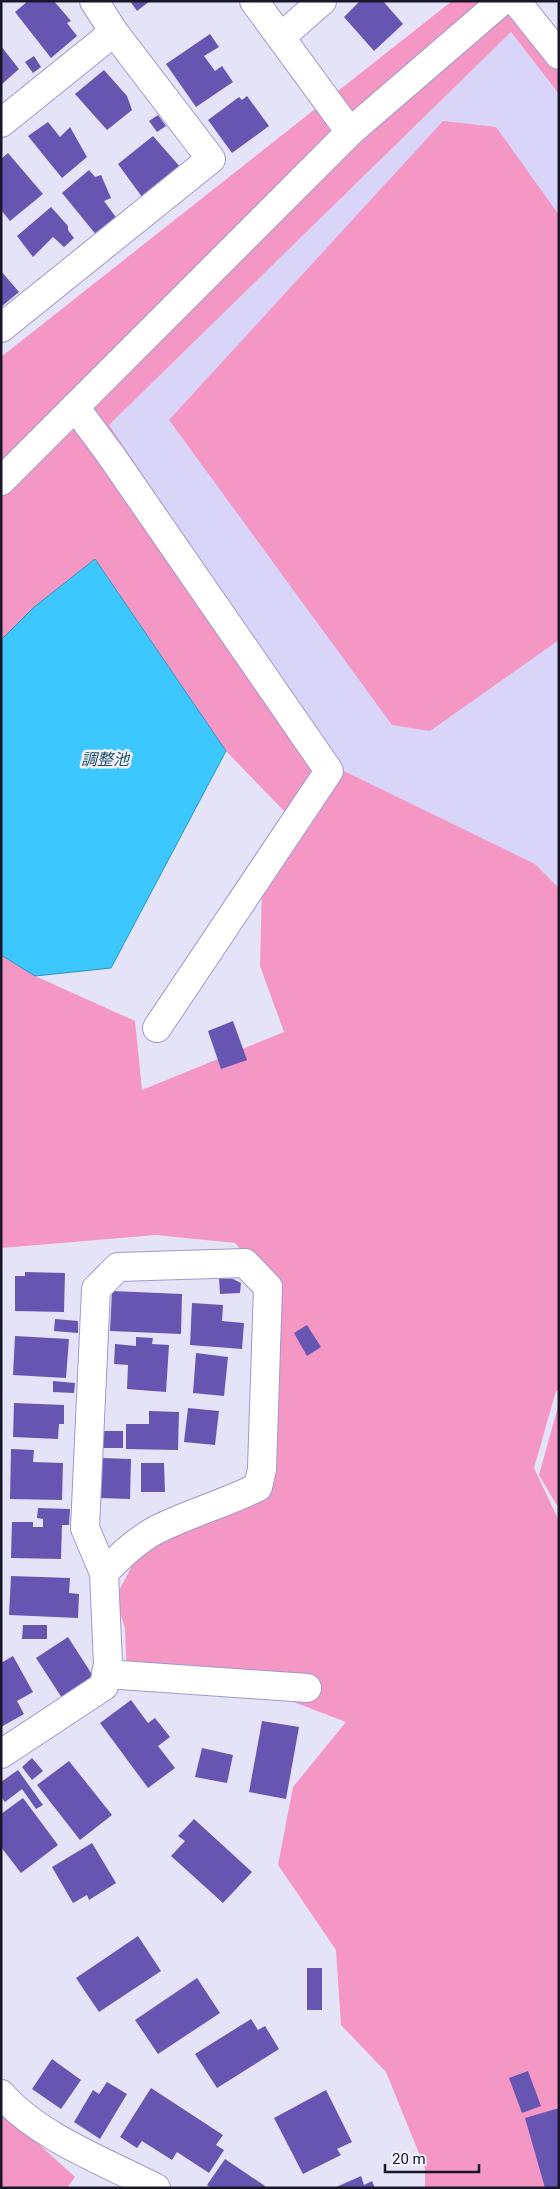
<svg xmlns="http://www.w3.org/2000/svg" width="560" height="2189" font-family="Roboto,'Noto Sans JP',sans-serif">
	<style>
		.built { fill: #d8d5f9 }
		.green { fill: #f597c5 }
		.water { fill: #3cc7fe; stroke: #3292be }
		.building { fill: #6756b1 }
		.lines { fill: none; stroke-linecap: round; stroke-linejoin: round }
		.minor-casing { stroke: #9e99cc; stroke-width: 30 }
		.minor { stroke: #fff; stroke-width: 28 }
		.labels { text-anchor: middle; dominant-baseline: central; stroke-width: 5; stroke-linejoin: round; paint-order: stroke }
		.water-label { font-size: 16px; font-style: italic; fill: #1b5268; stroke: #f2f1fc }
	</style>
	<rect width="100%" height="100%" fill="#e4e3f8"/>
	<path class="built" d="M511,32L559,94V888L535,864L344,771L109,425Z"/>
	<g class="green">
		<path d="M452,1H506L559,69V94L511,32L109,425L344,771L535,864L559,888V1390L556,1391L534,1468L559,1521V2188H425V2168L386,2072L341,2025L336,1950L278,1865L293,1787L346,1722L262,1690L127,1680L125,1628L115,1598L142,1547L274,1486L282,1299L235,1243L156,1235L1,1248V955L35,976L135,1021L142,1090L284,1032L260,966L262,887L285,812L226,751L95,559L33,608L1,640V357Z"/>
		<path d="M443,121L496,127L559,215V640L430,731L392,725L169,420Z"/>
		<path d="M559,1403V1509L539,1475Z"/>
		<path d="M1,2110L75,2177L67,2188H1Z"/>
	</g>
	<path class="water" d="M95,559L226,751L111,968L35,976L1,955V640L33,608Z"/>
	<g class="building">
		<path d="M28,1H54L71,21L67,23L77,36L51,58L15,12Z"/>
		<path d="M130,1H150L137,11Z"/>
		<path d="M360,1H383L403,24L374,51L344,17Z"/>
		<path d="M210,34L219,47L204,56L215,71L222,66L233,82L196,107L166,64Z"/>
		<path d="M1,46L19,69L1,85Z"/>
		<path d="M34,56L41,67L33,73L25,62Z"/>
		<path d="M104,70L127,96L132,110L107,130L75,94Z"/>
		<path d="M247,96L269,126L232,153L208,120L239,97L242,100Z"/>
		<path d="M158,115L166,126L157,132L149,121Z"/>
		<path d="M48,122L60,137L70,127L87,157L62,178L28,136Z"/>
		<path d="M153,136L181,168L142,197L118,164Z"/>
		<path d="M8,153L43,194L10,221L1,210V159Z"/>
		<path d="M89,170L95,177L101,175L111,198L104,201L118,220L98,237L62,193Z"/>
		<path d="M51,207L68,226V230L74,238L64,247L53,237L33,257L17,236Z"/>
		<path d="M1,271L19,292L1,307Z"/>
		<path d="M233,1021L247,1060L221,1069L208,1031Z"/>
		<path d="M25,1272L65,1273L64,1312L15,1311V1276H25Z"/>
		<path d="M219,1278L233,1279L241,1283L240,1293L220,1294Z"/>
		<path d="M112,1291L182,1294L181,1334L110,1331Z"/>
		<path d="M192,1303L223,1305L222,1321L244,1323L242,1349L190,1345Z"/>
		<path d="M55,1319L78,1321V1333L54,1331Z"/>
		<path d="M307,1325L321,1347L307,1356L294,1333Z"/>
		<path d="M15,1336L69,1339L66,1378L13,1375Z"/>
		<path d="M136,1337L153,1338L152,1344L169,1345L166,1392L127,1389L128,1365L114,1364L115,1344L136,1346Z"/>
		<path d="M196,1353L228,1357L224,1396L193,1393Z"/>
		<path d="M53,1381L75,1383L74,1393L53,1392Z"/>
		<path d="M14,1403L64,1405V1424H59L58,1439L13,1437Z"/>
		<path d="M188,1408L219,1411L215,1445L184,1442Z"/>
		<path d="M149,1411L179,1412L178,1450L126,1449V1424H149Z"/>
		<rect x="103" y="1431" width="20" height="17"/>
		<path d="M11,1449L34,1450L33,1462L63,1463L62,1500L10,1499Z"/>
		<path d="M101,1458L131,1459L130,1499L100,1498Z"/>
		<path d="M141,1463H164L165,1492H141Z"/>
		<path d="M38,1508L70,1509L69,1525H62L61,1559L11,1558L12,1522H33V1527H43V1519L37,1518Z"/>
		<path d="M11,1576L70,1578L69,1593L79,1594L78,1618L9,1615Z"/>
		<path d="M23,1625H47V1639H22Z"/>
		<path d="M68,1637L93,1676L77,1687L79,1691L64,1701L36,1658Z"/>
		<path d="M13,1656L33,1692L17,1701L24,1714L1,1727V1663Z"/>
		<path d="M131,1700L148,1723L155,1718L170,1737L158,1746L175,1768L148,1788L100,1723Z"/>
		<path d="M262,1721L299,1727L286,1799L249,1792Z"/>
		<path d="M202,1748L233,1755L227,1783L195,1777Z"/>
		<path d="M32,1758L43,1771L32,1780L22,1767Z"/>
		<path d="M69,1761L112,1815L80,1840L37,1785Z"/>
		<path d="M18,1770L43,1805L36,1809L22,1789L5,1802L1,1797V1782Z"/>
		<path d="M23,1798L58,1845L21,1873L1,1847V1814Z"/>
		<path d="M194,1819L252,1872L223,1903L171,1856L185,1841L178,1836Z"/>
		<path d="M92,1843L116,1883L89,1900L87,1895L73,1903L52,1867Z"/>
		<path d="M138,1936L161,1971L99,2012L76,1978Z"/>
		<rect x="307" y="1968" width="15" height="42"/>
		<path d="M197,1978L220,2013L158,2054L135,2020Z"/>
		<path d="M251,2019L258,2030L265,2026L279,2049L217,2088L195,2054Z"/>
		<path d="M52,2059L81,2080L61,2109L32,2089Z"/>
		<path d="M528,2071L541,2106L522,2113L509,2078Z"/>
		<path d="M107,2082L127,2094L100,2139L74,2122L93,2090L99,2094Z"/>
		<path d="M151,2088L223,2135L216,2145L224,2150L209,2173L177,2152L172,2160L142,2141L137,2148L120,2137Z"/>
		<path d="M326,2090L352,2142L337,2149L341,2155L303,2174L274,2118Z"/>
		<path d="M559,2108V2188H545L525,2118Z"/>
		<path d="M225,2159L265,2186L264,2188H211L207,2185Z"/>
		<path d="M361,2176L364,2185L372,2181L375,2188H334Z"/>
	</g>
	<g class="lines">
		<g class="minor-casing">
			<g id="minor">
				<path d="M254,1L350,132"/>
				<path d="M516,1L559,55"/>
				<path d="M281,37L322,1"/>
				<path d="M1,123L114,32"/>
				<path d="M1,328L211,159L114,32L94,1"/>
				<path d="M75,407L110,454L329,771L157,1028"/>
				<path d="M1,481L350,132L502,1"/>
				<path d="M106,1674L307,1688"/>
				<path d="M1,1754L104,1686L108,1664L104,1573L85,1528L96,1289L118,1267L245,1263L268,1287L262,1469L258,1487C226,1503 190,1513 158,1529C138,1539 119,1557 104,1573"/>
				<path d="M1,2094C38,2137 106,2162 156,2188"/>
			</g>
		</g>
		<use href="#minor" class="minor"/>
	</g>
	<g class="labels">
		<g class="water-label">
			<text x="105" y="759">調整池</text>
		</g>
	</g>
	<rect width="560" height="2189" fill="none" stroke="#191629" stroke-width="5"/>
	<path d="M385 2164v8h94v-8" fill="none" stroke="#191629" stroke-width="2.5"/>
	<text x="392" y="2164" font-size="15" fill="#191629" stroke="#f2f1fc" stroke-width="4" paint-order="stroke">20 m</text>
</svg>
